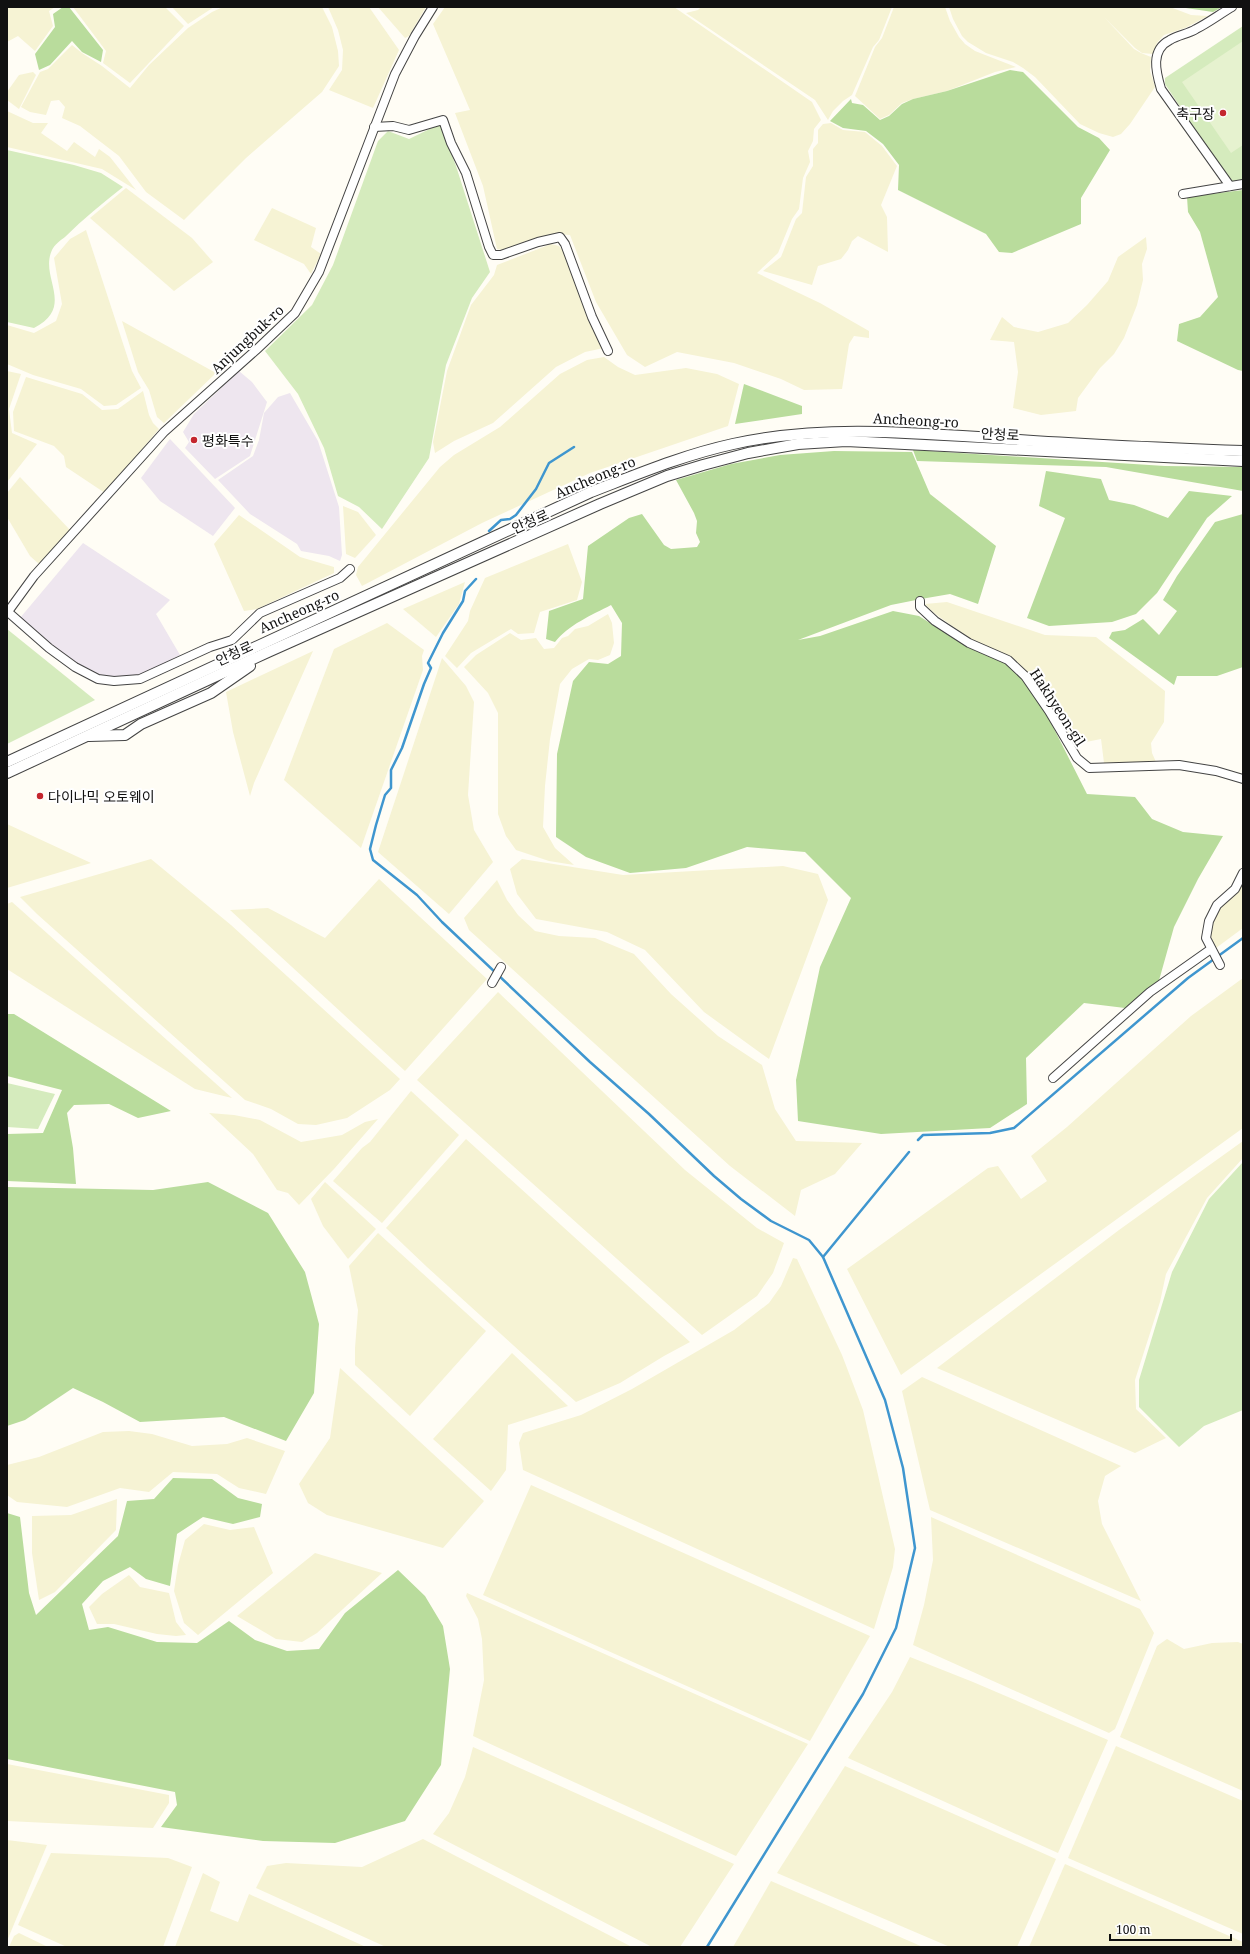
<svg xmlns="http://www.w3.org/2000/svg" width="1250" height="1954" font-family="'Noto Serif','Noto Sans KR',serif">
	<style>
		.industrial { fill: #eee6ef }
		.farmland { fill: #f6f3d4 }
		.green { fill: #d5ebbd }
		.forest { fill: #b9dc9c }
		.pitch { fill: #e6f2cf }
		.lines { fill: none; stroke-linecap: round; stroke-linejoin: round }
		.stream { stroke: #3f96cf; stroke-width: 2.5 }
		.minor-casing { stroke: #444; stroke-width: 10 }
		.tertiary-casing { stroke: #444; stroke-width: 12 }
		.minor { stroke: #fff; stroke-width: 8 }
		.tertiary { stroke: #fff; stroke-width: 10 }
		.poi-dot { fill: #c4262e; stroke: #fff; stroke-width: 1.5 }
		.labels { text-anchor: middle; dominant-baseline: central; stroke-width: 4; stroke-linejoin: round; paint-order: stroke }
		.poi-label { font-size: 14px; fill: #111; stroke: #fff; text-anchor: start }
		.street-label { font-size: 14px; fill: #111; stroke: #fff }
	</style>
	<rect width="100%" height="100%" fill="#fffdf5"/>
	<g class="industrial">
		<path d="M239,371L252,382L267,402L250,456L215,479L185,448L189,442L183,432L194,414Z"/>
		<path d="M290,393L318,441L339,507L342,555L340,561L329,556L301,551L297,544L250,514L218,480L253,456L259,440L264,413L278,397Z"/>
		<path d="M170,439L235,508L213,536L160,501L141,478Z"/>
		<path d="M83,543L170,600L156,614L180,655L138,677L112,678L98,676L73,663L54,649L20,618Z"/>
	</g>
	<g class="farmland">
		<path d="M7,7H55L49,11L53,26L35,51L18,36L7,42Z"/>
		<path d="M73,7H165L184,26L130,83L103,63L106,51Z"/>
		<path d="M172,7H214L188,24Z"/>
		<path d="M223,7H322L332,27L338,51L339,66L322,92L246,158L184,220L146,192L119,156L80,126L62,118L65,107L59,100L51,101L46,115L30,112L21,107L40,72L48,69L72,45L82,53L102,66L130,88L149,65L188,28L212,12Z"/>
		<path d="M328,7H369L399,50L373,108L329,90L342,70L343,50L338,30Z"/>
		<path d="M378,7H426L409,36L405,38Z"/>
		<path d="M445,7H674L812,102L821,120L814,129L813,141L808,151L810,162L803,178L799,209L792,219L778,253L757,273L820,303L869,331V338L854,336L849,344L842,389L804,390L781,379L734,363L677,352L645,367L627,355L596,302L570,235L556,234L508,251L497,249L483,186L455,113L470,110L433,24Z"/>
		<path d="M701,7H892L879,40L873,47L852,95L843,101L833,111L828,120L815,100L686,13L698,10Z"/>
		<path d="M894,7H945L950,21L959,37L965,44L975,51L1016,67L995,72L947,91L913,99L902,103L889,115L880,119L855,96L875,47L882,38Z"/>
		<path d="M949,7H1170L1191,15L1208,16L1185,28L1164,35L1157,43L1153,54L1142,53L1135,48L1104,17L1134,49L1141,53L1151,57L1150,71L1155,87L1130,124L1121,134L1113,137L1099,133L1080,124L1035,77L1023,68L1013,62L986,53L968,42L962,36L953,19Z"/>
		<path d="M33,72L36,75L19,109L7,100V92L19,75Z"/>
		<path d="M7,111L33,123H48L41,133L67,151L74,142L95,157L99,149L110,157L136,190L102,169L7,147Z"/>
		<path d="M831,123L843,130L865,132L882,146L897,166L881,205L887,217L888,252L858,236L852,241L848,250L841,259L818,266L812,285L763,271L781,257L796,219L802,213L806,177L813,166V149L818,143V130L823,124Z"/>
		<path d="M126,188L192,238L213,262L174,291L90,218Z"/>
		<path d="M272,208L316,228L311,247L321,254L311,274L304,264L254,240Z"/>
		<path d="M86,230L132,371L141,388L116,405L104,406L81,389L33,375L7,364V325L34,333L56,321L62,304L54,258L70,239Z"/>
		<path d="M1146,237L1147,249L1142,264L1143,280L1137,305L1124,338L1114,354L1100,368L1078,398L1076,411L1041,415L1013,408L1018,372L1014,342L990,340L1002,317L1014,327L1038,332L1068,323L1087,305L1108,281L1118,257Z"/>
		<path d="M551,244L559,246L567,256L586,314L604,348L585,352L556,367L493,423L454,441L435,453L433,442L447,371L471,305L494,275L497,265Z"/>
		<path d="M122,321L216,373L164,423L157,417L149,390L138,372Z"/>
		<path d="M604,357L618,367L635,375L686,368L717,374L739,384L728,426L590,473L482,523L362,586L356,575L358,567L440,467L454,455L500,427L560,374L587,360Z"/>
		<path d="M7,371L21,374L9,409L12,433L37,444L7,482Z"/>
		<path d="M26,377L82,394L102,410L118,409L143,391L149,415L153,423L159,429L105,493L66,467L64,456L54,446L14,431L13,412Z"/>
		<path d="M20,477L70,530L39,564L30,556L7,517V493Z"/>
		<path d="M343,506L358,512L376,535L355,558L346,554Z"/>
		<path d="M239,515L300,557L334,567V573L257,609L244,611L214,544Z"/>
		<path d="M568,544L582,582L577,600L540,612L534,633L518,634L511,629L471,653L457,668L445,656L468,621L470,611L485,578Z"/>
		<path d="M465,582L459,604L436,637L403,609Z"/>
		<path d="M947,602L1045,635L1096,637L1165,691L1164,722L1151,743L1152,753L1156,762L1104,763L1101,739L1076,744L1031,675L1011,657L973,641L934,613L925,604Z"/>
		<path d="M608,614L612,623L614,643L610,655L598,660L589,659L572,669L560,684L550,739L545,786L543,827L555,848L574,865L549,861L516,850L506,836L498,814V713L488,693L464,667L476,655L510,633L521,640L536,638L544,649L554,648L562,638L568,636L575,629L588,626Z"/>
		<path d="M387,623L424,650L422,656L423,670L361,848L284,780L334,649Z"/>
		<path d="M313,651L254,783L250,796L233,732L226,692Z"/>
		<path d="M442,658L466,686L474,702L468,795L474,830L493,862L449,914L378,852Z"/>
		<path d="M7,824L91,863L7,888Z"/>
		<path d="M151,859L231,925L400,1079L390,1090L347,1118L316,1125L298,1124L271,1109L245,1100L37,914L20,897Z"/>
		<path d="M522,859L623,875L783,866L818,874L828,900L769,1059L704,1012L645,950L607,932L536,919L517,894L510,869Z"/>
		<path d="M379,879L487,979L405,1071L230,910L268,908L325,938Z"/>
		<path d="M497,880L507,900L518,915L535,931L559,936L595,938L634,954L671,994L718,1036L762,1065L775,1109L796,1141L862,1143L835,1174L801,1190L795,1216L730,1166L469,930L464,918Z"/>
		<path d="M1243,880V928L1216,948L1211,937V926L1221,906L1236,894Z"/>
		<path d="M12,902L232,1098L195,1089L7,969V904Z"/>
		<path d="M1243,978V1128L901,1375L847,1269L988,1168L998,1166L1021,1199L1047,1181L1031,1156L1067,1127L1191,1016Z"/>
		<path d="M498,992L685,1170L757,1228L784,1243L773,1273L757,1296L702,1335L417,1080Z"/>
		<path d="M411,1091L459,1135L382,1223L333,1181L362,1148L370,1142Z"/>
		<path d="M209,1113L234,1115L260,1120L301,1142L342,1135L365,1122L378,1119L334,1169L299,1205L288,1193L277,1190L253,1154Z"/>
		<path d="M466,1139L690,1342L664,1356L620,1383L576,1402L427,1267L386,1228Z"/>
		<path d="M1243,1141V1158L1207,1198L1166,1274L1160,1302L1135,1380L1136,1409L1166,1438L1135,1453L937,1368L1119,1230Z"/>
		<path d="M325,1182L376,1229L348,1259L323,1226L311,1199Z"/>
		<path d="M378,1233L486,1331L410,1416L355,1365V1348L358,1310L349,1266Z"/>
		<path d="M793,1258L797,1259L842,1355L863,1410L895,1549L893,1567L874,1629L523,1470L519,1443L523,1433L581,1415L632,1389L734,1330L769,1303L781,1286Z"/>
		<path d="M512,1353L568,1406L508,1425L506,1470L491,1491L433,1439Z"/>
		<path d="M340,1368L484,1501L443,1548L327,1515L308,1503L299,1484L330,1438Z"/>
		<path d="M922,1377L1121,1466L1105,1476L1098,1501L1102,1524L1141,1601L930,1510L902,1391Z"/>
		<path d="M129,1431L152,1434L192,1446L227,1444L247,1438L285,1451L266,1494L239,1488L217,1474L173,1472L149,1492L120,1488L67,1507L17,1502L7,1495V1465L39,1457L103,1432Z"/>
		<path d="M531,1485L870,1636L810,1741L483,1595Z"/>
		<path d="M117,1499L116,1530L55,1592L39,1600L32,1553V1516L71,1515Z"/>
		<path d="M931,1517L1140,1609L1154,1633L1115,1729L1109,1733L913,1645L924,1605L933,1560Z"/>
		<path d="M204,1524L230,1530L254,1527L273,1573L198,1635L184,1623L174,1591L178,1565L185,1540Z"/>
		<path d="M315,1553L382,1573L317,1633L302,1642L276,1639L237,1616Z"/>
		<path d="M129,1575L140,1587L169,1593L176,1622L186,1635L176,1636L157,1634L114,1624H97L89,1607L102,1594Z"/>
		<path d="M467,1593L808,1744L736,1856L473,1736L484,1680L482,1639L478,1619L466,1596Z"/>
		<path d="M1167,1639L1184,1649L1212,1643L1238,1642L1243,1644V1791L1120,1737L1157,1646Z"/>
		<path d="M910,1657L973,1682L1108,1740L1058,1853L848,1758L892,1692Z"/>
		<path d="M1116,1746L1243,1801V1934L1068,1858Z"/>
		<path d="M473,1747L734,1864L680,1947H652L433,1834L449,1813L465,1777Z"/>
		<path d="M7,1764L169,1795V1803L153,1828L7,1821Z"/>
		<path d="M845,1766L1056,1859L1017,1947H950L777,1873Z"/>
		<path d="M423,1839L632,1947H386L256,1888L267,1866L286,1863L362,1867Z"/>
		<path d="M7,1840L47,1845L7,1941Z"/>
		<path d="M51,1853L168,1858L192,1867L163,1947H67L18,1925Z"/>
		<path d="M1065,1864L1243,1942V1947H1029Z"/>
		<path d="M203,1873L220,1882L210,1911L238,1922L249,1894L366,1947H175Z"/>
		<path d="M771,1881L923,1947H733Z"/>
		<path d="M19,1933L48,1947H9L14,1936Z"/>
	</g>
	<g class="green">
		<path d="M1243,26V189L1235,190L1165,84V78Z"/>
		<path d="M440,124L456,166L490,272L472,298L446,365L429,458L382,529L359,507L338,496L324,448L298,394L265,351L312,305L333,265L378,141L388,131L409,139Z"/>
		<path d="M7,150L74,165L101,173L123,187C103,203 83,219 65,237C61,240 54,245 52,250C39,278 76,306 34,328L7,322Z"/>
		<path d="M7,629L95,700L7,744Z"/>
		<path d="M7,1083L55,1094L38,1129L7,1127Z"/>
		<path d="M1243,1162V1410L1204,1426L1179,1447L1139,1407V1380L1172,1272L1209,1199Z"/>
	</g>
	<g class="forest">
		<path d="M63,7H69L103,50L101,62L82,52L72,41L50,65L39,70L35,54L55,27L53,14Z"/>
		<path d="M1179,7H1222L1213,12Z"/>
		<path d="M1010,70L1023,72L1078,127L1099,138L1110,150L1081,198V224L1012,253L999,252L986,234L898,190L899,165L883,144L866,131L843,128L830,121L851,99L852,103L863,105L880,120L889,116L902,104L913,99L947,91Z"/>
		<path d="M1243,190V371L1238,370L1177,341L1179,324L1200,317L1218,297L1200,232L1188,212L1187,197Z"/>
		<path d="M744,384L802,406V414L735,424Z"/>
		<path d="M913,450L1165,466L1243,467V491L1106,467L917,461Z"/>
		<path d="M834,451L912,452L930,494L996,546L978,604L950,594L921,599L891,605L798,640L820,636L893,611L919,616L966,646L1006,663L1022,678L1046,713L1087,794L1135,797L1152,819L1183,832L1223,836L1198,879L1174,927L1158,984L1125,1008L1084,1003L1026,1058L1027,1104L990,1128L881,1134L798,1121L796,1080L820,967L851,898L805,852L747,847L686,868L630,873L586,857L556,837L557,754L573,681L589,662L608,664L621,656L622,623L611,605C592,615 568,625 555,642L546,639L549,611L583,599L588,546L629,518L642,514L664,545L671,549L697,547L700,542L696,533L697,521L694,513L676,480L731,464L780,455Z"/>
		<path d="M1046,471L1101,479L1109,500L1134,505L1168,518L1189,491L1232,496L1207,518L1157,593L1136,614L1112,622L1049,626L1027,618L1065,518L1039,506Z"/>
		<path d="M1243,514V667L1217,676H1177L1174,685L1109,638L1112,632L1125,630L1143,619L1159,635L1177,611L1163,600L1177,576L1215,522Z"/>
		<path d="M7,1014H14L171,1111L138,1118L109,1104L74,1105L67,1113L73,1148L76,1184L7,1181V1134L43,1133L62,1090L7,1076Z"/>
		<path d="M208,1182L268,1213L305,1272L319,1324L314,1393L286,1441L224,1417L140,1422L103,1402L73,1388L25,1420L7,1426V1187L153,1190Z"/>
		<path d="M173,1478L212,1479L238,1498L262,1504L260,1517L233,1524L203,1517L177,1534L170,1586L146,1579L130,1567L103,1581L82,1604L89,1630L108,1627L157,1642L197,1643L229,1621L255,1640L287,1651L319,1649L345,1613L398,1570L425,1596L443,1626L450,1669L441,1765L405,1821L335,1843L263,1841L161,1827L177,1805L175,1792L7,1759V1513L20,1517L29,1593L36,1615L118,1536L127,1501L154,1499Z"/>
	</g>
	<path class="pitch" d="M1243,41V145L1231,153L1182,82Z"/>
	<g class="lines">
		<g class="stream">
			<path d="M489,531L501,520L510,519L516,515L536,489L549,463L574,447"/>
			<path d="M476,579L465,591L463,601L443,633L428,663L431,668L424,684L402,748L391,770V788L385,795L376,825L370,849L373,860L417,895L442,922L590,1062L649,1114L714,1176L741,1199L771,1221L809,1240L823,1257"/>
			<path d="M918,1140L923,1135L990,1133L1014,1128L1188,978L1243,938"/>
			<path d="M707,1947L863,1694L896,1628L915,1548L903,1468L885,1400L823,1257L909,1152"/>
		</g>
		<g class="minor-casing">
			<g id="minor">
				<path d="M374,127L393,126L409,130L443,120L451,143L466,173L489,247L493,255H501L538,242L560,237L565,244L592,317L608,351"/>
				<path d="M1230,186L1161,89C1156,72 1150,50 1170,40C1178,35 1188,34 1196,29C1208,23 1220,14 1232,7"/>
				<path d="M1183,194L1243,184"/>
				<path d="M920,601V607L935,621L969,643L1008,660L1025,676L1049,711L1077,758L1089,768L1179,765L1216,771L1243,779"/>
				<path d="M8,612L49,648L75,667L98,679L114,681L140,679L210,647L232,640L260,613L340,578L350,569"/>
				<path d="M7,613L34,576L164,432L256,350L295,313L319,272L395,74L415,36L433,7"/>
				<path d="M1220,965L1206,938L1209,921L1217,905L1235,889L1243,873"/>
				<path d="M492,983L501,967"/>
				<path d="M1053,1078L1150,992L1211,949"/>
			</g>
		</g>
		<g class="tertiary-casing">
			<g id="tertiary">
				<path d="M89,736L125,735L141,724L211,693L250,666"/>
				<path d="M7,762L591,492C638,474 683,455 733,444C823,424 916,433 1007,439C1086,445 1164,448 1243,451"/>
				<path d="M7,773L268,652L600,504L667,476L703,465L748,453L798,444L846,441L1243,461"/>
			</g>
		</g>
		<use href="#minor" class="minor"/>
		<use href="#tertiary" class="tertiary"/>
	</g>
	<g class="poi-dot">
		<circle cx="1223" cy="113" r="4"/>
		<circle cx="194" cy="440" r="4"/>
		<circle cx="40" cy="796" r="4"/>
	</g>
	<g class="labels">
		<g class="poi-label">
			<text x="1215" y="113" text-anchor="end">축구장</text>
			<text x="202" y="440">평화특수</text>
			<text x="48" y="796">다이나믹 오토웨이</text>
		</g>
		<g class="street-label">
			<text transform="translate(247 339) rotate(-43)">Anjungbuk-ro</text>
			<text transform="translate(916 420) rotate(3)">Ancheong-ro</text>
			<text transform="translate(1000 434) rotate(3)">안청로</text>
			<text transform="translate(595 477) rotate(-23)">Ancheong-ro</text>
			<text transform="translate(530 521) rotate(-24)">안청로</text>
			<text transform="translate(299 611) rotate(-24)">Ancheong-ro</text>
			<text transform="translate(234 653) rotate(-25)">안청로</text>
			<text transform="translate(1058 707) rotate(57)">Hakhyeon-gil</text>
		</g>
	</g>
	<rect width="1250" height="1954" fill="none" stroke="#111111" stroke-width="16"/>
	<path d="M1110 1934v6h121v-6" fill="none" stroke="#111111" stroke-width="2"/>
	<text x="1116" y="1934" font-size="12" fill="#111111" stroke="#ffffff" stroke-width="3" paint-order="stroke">100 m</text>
</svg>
